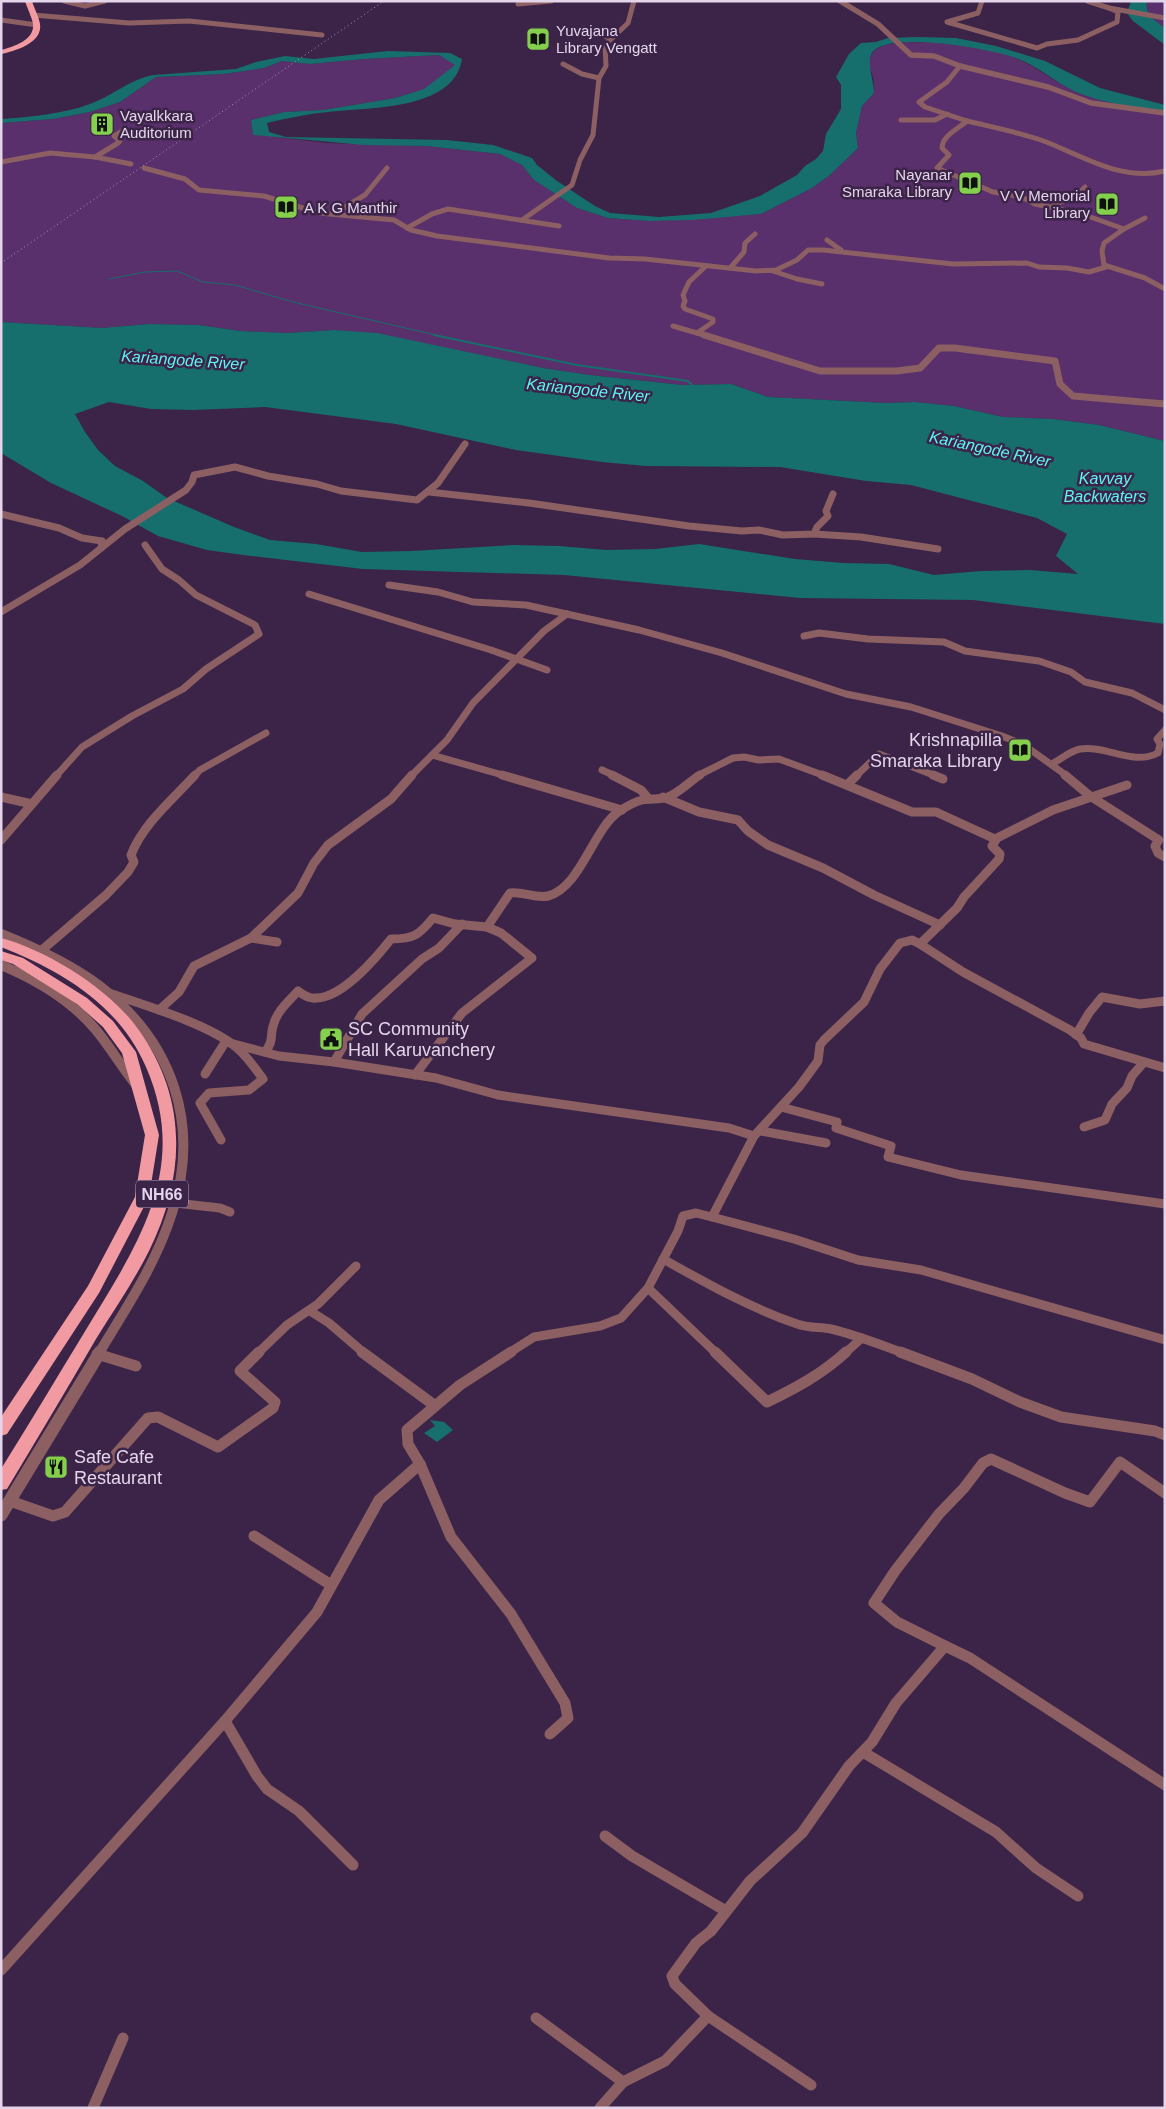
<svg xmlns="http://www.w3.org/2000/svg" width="1166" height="2109" font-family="Helvetica,sans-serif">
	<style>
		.green { fill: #592f6c }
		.water { fill: #166e6d; fill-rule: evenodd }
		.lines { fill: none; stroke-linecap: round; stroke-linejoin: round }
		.stream-far1 { stroke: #166e6d; stroke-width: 1 }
		.stream { stroke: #166e6d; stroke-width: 2 }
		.minor-far3 { stroke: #8c5f63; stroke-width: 5 }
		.minor-far2 { stroke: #8c5f63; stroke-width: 7 }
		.minor-far1 { stroke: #8c5f63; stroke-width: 9 }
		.minor { stroke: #8c5f63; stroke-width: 11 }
		.tertiary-far2 { stroke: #8c5f63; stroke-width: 5.5 }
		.tertiary-far1 { stroke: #8c5f63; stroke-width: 10 }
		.tertiary { stroke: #8c5f63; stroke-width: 13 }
		.trunk { fill: #f29aa2; fill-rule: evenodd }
		.rail { stroke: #a795b0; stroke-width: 1; stroke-dasharray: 1 3; stroke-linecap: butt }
		.labels { text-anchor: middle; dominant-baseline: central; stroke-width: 5; stroke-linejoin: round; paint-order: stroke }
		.far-poi-label { font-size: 15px; fill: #e4d5eb; stroke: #3b2447; text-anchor: start }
		.far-water-label { font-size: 16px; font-style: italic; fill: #5cf5f4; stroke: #3b2447 }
		.shield { fill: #3b2447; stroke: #b1a0ba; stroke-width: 1 }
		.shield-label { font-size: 16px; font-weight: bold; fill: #e4d5eb }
		.poi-label { font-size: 18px; fill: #e4d5eb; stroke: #3b2447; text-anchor: start }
	</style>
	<rect width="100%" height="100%" fill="#3b2447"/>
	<g class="green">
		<path d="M1149,1H1165V28L1149,16L1146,4Z"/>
		<path d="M906,42C942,43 982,43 1016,58C1037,67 1054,82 1075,91C1103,103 1135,108 1165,111V441L1099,425L1053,419L1003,417L954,406L915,402L887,403L768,397L731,384L682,385L590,375L543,368L416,342L334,330L287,333L241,331L198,325L149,324L102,328L1,322V123L53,119L90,112L120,102L156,77L224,74L264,68L282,61L310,64L364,59L439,55L456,65L425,89L395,98L323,110L284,112L251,120L253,134L326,143L426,146L500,154L522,165L534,180L577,208L608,218L649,221L761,214L812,188L830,175L858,148L856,133L862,106L874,93C874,88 874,82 873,77C872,73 869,69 869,65C869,44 891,44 906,42Z"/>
	</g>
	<g class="water">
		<path d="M1131,1H1149L1146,4L1149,16L1165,28V45L1133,21L1127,13Z"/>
		<path d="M916,37L956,38L996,46L1045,61L1100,88L1165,105V111C1135,108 1103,103 1076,92C1054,82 1036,64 1013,57C990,49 887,30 872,53C866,62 874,81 874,93L862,106L856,133L858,148L830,175L812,188L761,214L692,220L649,221L608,218L577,208L534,180L522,165L500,154L426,146L364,145L253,135L251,120L284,112L323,110L395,98L424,89L455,65L439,55L364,59L310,64L282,61L264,68L224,74L156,77L120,102L90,112L53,119L1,123V119C30,117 63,114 90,104C112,96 131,79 153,75L236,69L256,62L285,56L314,59L388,51L450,53L462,59C454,111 368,107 328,112C308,114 287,118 267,123L269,132L286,137L447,140L493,145L532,158L537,165L557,181L595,206L610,213L659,217L711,213L760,196L797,175L805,166L816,159L823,151L826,134L841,109V85L836,77L849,54L861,43L876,42L888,38Z"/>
		<path d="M1,322L102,328L149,324L198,325L241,331L287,333L334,330L377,333L543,368L590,375L682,385L731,384L768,397L887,403L915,402L954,406L1003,417L1053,419L1099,425L1165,441V624L973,600L800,598L564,575L363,569L243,555L207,550L158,536L122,516L51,483L1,453ZM109,402L151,409L193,410L265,407L396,424L516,450L602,462L646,466L780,467L866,481L911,485L1037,518L1067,534L1056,556L1078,574L1030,570L981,571L934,575L889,564L843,563L795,559L699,544L655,549L606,550L559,546L513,545L412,551L362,552L316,544L270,540L234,527L167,498L143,481L115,466L98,450L85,432L75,414Z"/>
		<path d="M430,1420L444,1422L453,1430L437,1442L424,1433L435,1426Z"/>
	</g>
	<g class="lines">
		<path class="stream-far1" d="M109,279L145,272L177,271L203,282L235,285L293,302L440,336"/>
		<path class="stream" d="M434,335L577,365L688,381L694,387"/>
		<g class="minor-far3">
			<path d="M64,1L85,6L105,1"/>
			<path d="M982,1L978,13L947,22L1037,48L1047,44L1078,40L1117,22L1118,12L1109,8"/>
			<path d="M1087,1L1109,8L1165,18"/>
			<path d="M518,4L551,1"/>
			<path d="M33,15L129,23L189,21L322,35"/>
			<path d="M1,20L37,25"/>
			<path d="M584,28L611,39"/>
			<path d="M960,66L947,82L919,102L925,107L967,121C959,128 942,136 942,148L949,155L937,168L993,192L1022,197L1035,204L1082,214L1124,229L1104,243L1102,251L1104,265L1145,278L1165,289"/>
			<path d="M599,78L606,66L605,45L628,23L634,1"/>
			<path d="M901,120H935L947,114"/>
			<path d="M967,121C992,127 1017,132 1041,140C1082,155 1120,182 1165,171"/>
			<path d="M95,157L118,143L120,141L114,136L124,130"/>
			<path d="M1,162L50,153L95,157L131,164"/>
			<path d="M144,168L185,179L199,190L264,196L319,213L394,220L411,230L437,236L609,258L645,259L756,271L776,270L797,260L808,250H823L953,264L1027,263L1039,267L1067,268L1089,272L1106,267"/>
			<path d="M1049,208L1079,193L1085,187"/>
			<path d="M333,214L365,195L387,168"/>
			<path d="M522,220L572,185L580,160L593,135L599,78L582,74L563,64"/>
			<path d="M407,228L432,214L448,209L559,226"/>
			<path d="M1124,229L1145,218"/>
			<path d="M827,240L841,250"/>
			<path d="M706,266L689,282L683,295L685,301L683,306L685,309L713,319V322L697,333L707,336"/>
			<path d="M731,267L744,252L745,243L755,234"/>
			<path d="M773,271L797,279L822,284"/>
			<path d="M673,326L697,333"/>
		</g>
		<g class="minor-far2">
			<path d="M704,335L820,371H897L920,368L939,348H955L1055,361L1060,384L1073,396L1165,404"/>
			<path d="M429,492L529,503L689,526L742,531L759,530L783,535L814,534L817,527L828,516L826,511L833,494"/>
			<path d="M1,514L59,528L82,538L102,541L101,548"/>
			<path d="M814,534L861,537L938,549"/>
			<path d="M389,585L438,592L473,602L526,605L639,630L722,653L846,694L911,707L1002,736L1024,745L1067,776"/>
			<path d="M309,594L491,650L547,670"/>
			<path d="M1,612L80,565L125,529L186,490L192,482L194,475L235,467L268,476L317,484L341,491L417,500L438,483L465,444"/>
			<path d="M804,636L819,633L868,639L944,642L965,651L1039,661L1071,672L1085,682L1132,693L1165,710"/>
			<path d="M432,755L506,776"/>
			<path d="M1052,764C1061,759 1070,751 1080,749C1106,745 1133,766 1158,753L1160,744L1157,739L1165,730"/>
			<path d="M602,770L615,776"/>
			<path d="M56,776L82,747L132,716L183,689L206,669L259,634L255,625L196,595L179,580L162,569L145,545"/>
			<path d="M194,776L200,770L266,733"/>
			<path d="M411,776L447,740L473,703L544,631L567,614"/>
			<path d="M697,776L733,758L744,757L759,760L779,759L825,776"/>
			<path d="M856,776L879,754L936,776"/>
		</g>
		<g class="minor-far1">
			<path d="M502,775L622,810"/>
			<path d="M612,775L641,790L648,798"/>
			<path d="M822,775L912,812H936L995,839"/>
			<path d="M933,775L943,779"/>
			<path d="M1065,775L1090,796L1159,840L1155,846L1158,853L1165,857"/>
			<path d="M848,784L857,775"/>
			<path d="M1,797L32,804"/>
			<path d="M663,797L699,812L738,820L748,831L768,845L823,868L874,895L940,925"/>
			<path d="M1,840L57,775"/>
			<path d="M251,938L277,942"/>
			<path d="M920,944L963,972L1070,1030L1081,1038L1084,1044L1165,1068"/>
			<path d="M42,950L106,895L128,872L134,862L131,855C143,824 173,799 195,775"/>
			<path d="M112,994C147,1006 208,1024 236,1047C247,1056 255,1068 263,1079L249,1090L209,1093L200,1103L221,1140"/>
			<path d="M159,1010L179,992L194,966L251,938L298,893L314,863L328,845L391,799L412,775"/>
			<path d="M1076,1035L1089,1013L1102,997L1140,1004L1165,1001"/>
			<path d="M230,1043L279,1056L334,1062L436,1078L498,1095L729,1128L754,1136"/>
			<path d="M265,1052C275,1039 269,1036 274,1023C278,1010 289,1001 298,991C303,995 309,999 316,998C342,998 376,958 391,939C414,939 419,935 433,918L455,924L487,927L510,893C523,891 535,899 548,896C580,888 593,830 618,812C624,808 634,802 642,800C650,798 660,800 668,797C679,793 690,781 700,775"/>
			<path d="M334,1062L362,1014L422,959L439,948L462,924"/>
			<path d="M205,1074L226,1041"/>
			<path d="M415,1075L462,1013L532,958L501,933L487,927"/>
			<path d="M781,1107L837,1122L836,1128L891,1146L888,1157L961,1175L1165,1204"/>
			<path d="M1084,1127L1105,1120L1112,1104L1127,1088L1132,1076L1144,1062"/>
			<path d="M761,1131L826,1143"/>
			<path d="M175,1203L220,1208L230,1212"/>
			<path d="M712,1217L794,1239L858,1260L921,1270L1165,1340"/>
			<path d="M663,1259C706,1283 750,1308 797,1324C808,1328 820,1327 831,1329C856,1335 879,1344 903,1353"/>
			<path d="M648,1288L716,1353"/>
			<path d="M310,1311L329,1323L364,1353"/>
			<path d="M258,1353L287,1325L318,1304L356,1266"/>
			<path d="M509,1353L534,1337L600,1326L621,1318L648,1288L678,1231L683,1216L696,1213L712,1217L754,1136L799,1087L818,1061L820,1045L824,1040L864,1002L880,969L900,943L912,940L920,944L957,908L964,897L999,859L1000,854L992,846L997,838L1053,810L1127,785"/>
			<path d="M845,1353L862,1338"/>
		</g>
		<g class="minor">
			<path d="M362,1352L434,1405"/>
			<path d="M715,1352L767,1402C796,1388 822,1374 846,1352"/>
			<path d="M900,1352L972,1379L1020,1402L1061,1417L1155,1431L1165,1435"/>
			<path d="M97,1354L136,1366"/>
			<path d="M420,1464L451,1537L511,1614L565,1703L568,1718L550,1734"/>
			<path d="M10,1501L53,1516L65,1512L148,1418L158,1417L218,1447L273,1408L275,1402L240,1371L259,1352"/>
			<path d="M254,1536L331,1585"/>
			<path d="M945,1646L897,1622L874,1603L895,1571L939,1514L964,1488L983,1463L991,1459L1065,1493L1090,1502L1120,1462L1165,1493"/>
			<path d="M225,1721L257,1776L267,1789L299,1811L353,1865"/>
			<path d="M863,1752L996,1832L1036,1868L1078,1896"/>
			<path d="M605,1836L632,1856L726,1911"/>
			<path d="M1,1970L225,1721L317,1612L379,1500L420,1464L408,1444L407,1430L460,1385L511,1352"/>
			<path d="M708,2016L811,2085"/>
			<path d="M536,2018L623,2082"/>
			<path d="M93,2108L123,2038"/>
			<path d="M600,2108L623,2082L665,2061L708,2016L675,1984L672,1976L696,1943L711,1931L750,1881L802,1833L849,1766L872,1742L896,1703L945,1646L970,1658L1165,1785"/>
		</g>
		<path class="tertiary-far2" d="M840,1L878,24L911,55L934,56L960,66L1048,87L1091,103L1165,113"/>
		<g class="tertiary-far1">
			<path d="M1,934C36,948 71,964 101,987C173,1043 201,1125 172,1213C156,1264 126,1308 99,1353"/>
			<path d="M1,965C37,980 71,1000 96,1030C111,1048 122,1068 137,1086"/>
		</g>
		<path class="tertiary" d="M1,1515L100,1352"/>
		<g class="trunk">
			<path d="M25,1H32C34,8 39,17 40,24C43,43 15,51 1,54V50C13,47 35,40 33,24C32,17 27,8 25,1Z"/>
			<path d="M1,938C47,950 111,990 138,1029C188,1098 186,1176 149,1251C134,1281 114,1310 96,1339C67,1389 37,1439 7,1489L1,1490V1469C29,1424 56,1379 84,1333C136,1247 191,1170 146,1067C119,1005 62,971 1,947Z"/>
			<path d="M1,951L23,958L87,998L113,1021L136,1052L159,1135L149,1197L99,1293L7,1434L1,1436V1417L88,1286L135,1197L145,1135L122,1053L103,1027L77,1004L13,964L1,960Z"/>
		</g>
		<path class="rail" d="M1,263L384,1"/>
	</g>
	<defs>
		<g id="library-square" transform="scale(1.25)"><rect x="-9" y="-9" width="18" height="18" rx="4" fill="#84d04d" stroke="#3b2447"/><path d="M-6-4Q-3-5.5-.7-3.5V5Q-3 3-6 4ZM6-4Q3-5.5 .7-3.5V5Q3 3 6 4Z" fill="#111"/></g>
		<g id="building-square" transform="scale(1.25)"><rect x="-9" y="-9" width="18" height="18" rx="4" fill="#84d04d" stroke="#3b2447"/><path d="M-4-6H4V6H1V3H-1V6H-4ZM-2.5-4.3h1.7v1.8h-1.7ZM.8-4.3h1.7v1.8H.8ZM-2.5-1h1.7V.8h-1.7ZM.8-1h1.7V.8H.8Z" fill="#111"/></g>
		<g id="civic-square" transform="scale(1.25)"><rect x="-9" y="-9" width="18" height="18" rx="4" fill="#84d04d" stroke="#3b2447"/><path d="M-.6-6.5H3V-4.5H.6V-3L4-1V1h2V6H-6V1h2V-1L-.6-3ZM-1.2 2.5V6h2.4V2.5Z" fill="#111"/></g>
		<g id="restaurant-square" transform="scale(1.25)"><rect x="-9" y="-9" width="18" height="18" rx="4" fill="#84d04d" stroke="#3b2447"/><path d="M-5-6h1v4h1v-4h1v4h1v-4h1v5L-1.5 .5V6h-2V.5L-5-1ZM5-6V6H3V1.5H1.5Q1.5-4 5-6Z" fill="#111"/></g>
	</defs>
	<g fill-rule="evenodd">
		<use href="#library-square" x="538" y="39"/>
		<use href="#building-square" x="102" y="124"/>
		<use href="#library-square" x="970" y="183"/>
		<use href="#library-square" x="1107" y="204"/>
		<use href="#library-square" x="286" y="207"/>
		<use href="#library-square" x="1020" y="750"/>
		<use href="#civic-square" x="331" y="1039"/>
		<use href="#restaurant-square" x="56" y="1467"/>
	</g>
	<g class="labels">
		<g class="far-poi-label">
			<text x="556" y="30">Yuvajana<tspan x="556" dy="17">Library Vengatt</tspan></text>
			<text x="120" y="115">Vayalkkara<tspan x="120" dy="17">Auditorium</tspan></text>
			<text x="952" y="174" text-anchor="end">Nayanar<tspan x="952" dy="17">Smaraka Library</tspan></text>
			<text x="1090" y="195" text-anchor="end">V V Memorial<tspan x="1090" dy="17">Library</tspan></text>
			<text x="304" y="207">A K G Manthir</text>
		</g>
		<g class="far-water-label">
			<text transform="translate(183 360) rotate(4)">Kariangode River</text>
			<text transform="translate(588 390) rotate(6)">Kariangode River</text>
			<text transform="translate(990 449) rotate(12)">Kariangode River</text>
			<text x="1105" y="478">Kavvay<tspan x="1105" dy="18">Backwaters</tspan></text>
		</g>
		<rect class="shield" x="136" y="1180.5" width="52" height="27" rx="4"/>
		<g class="shield-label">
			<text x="162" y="1194">NH66</text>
		</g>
		<g class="poi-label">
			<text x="1002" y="740" text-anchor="end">Krishnapilla<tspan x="1002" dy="21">Smaraka Library</tspan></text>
			<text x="348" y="1029">SC Community<tspan x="348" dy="21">Hall Karuvanchery</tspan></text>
			<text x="74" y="1457">Safe Cafe<tspan x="74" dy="21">Restaurant</tspan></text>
		</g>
	</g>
	<rect width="1166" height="2109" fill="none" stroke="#e4d5eb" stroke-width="5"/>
</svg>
